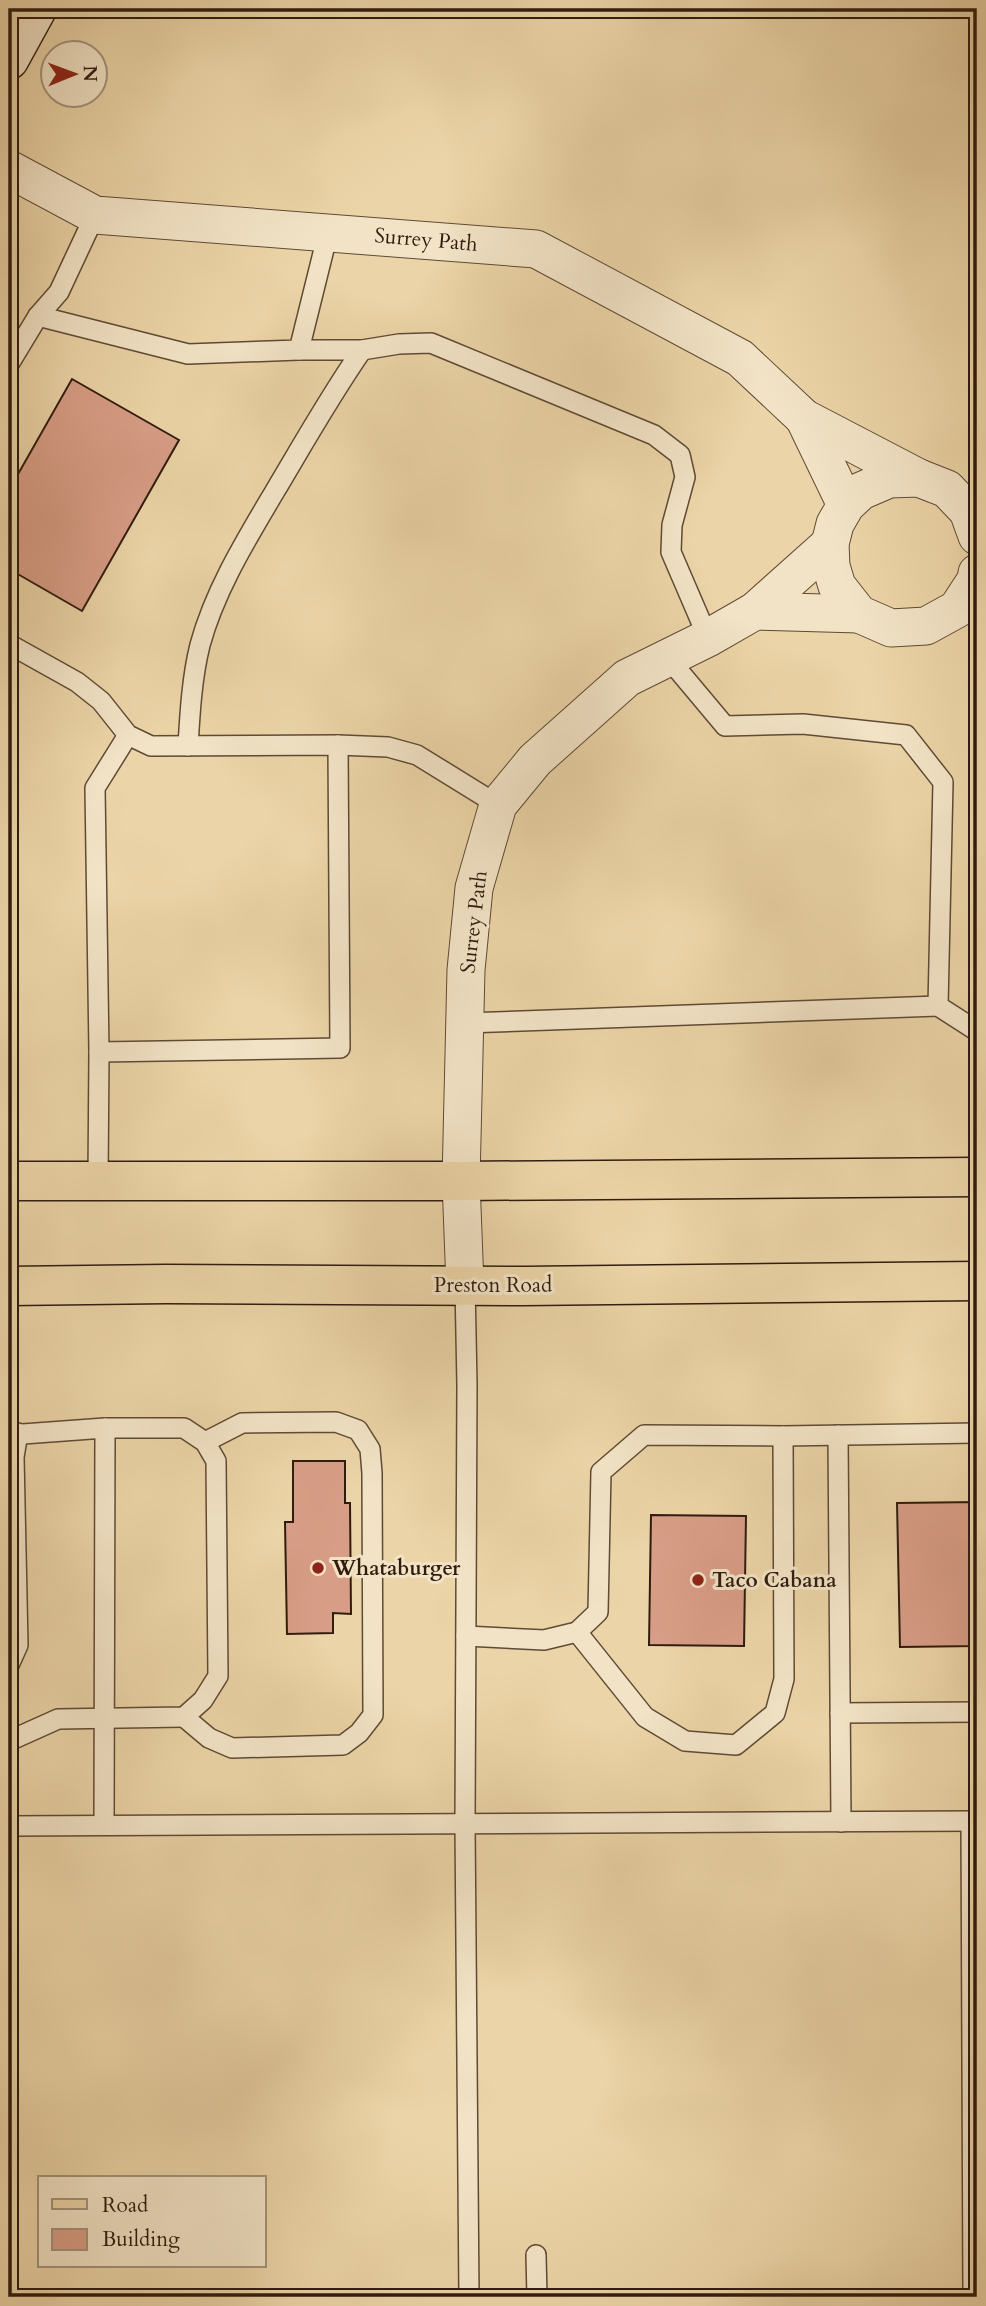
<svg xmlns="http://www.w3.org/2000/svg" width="986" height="2306" font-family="Cardo,serif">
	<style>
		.building { fill: #d89d86; stroke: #301c0e; stroke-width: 2 }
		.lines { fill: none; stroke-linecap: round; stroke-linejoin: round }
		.lane-casing { stroke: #5f4a34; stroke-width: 22 }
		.street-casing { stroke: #5f4a34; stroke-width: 39 }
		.secondary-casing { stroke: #301c0e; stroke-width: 41 }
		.primary-casing { stroke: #301c0e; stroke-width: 41 }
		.lane { stroke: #f2e3c6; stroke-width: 19 }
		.street { stroke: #f2e3c6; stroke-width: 37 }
		.secondary { stroke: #f2e3c6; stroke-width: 38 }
		.primary { stroke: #ebd4a7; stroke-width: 38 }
		.poi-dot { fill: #8f2418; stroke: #f2e3c6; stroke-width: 2.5 }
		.labels { text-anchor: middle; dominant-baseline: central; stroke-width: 6; stroke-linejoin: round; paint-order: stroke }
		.street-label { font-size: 21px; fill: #301c0e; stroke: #f2e3c6 }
		.poi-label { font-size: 21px; font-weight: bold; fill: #301c0e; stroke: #f2e3c6; text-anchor: start }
	</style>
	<rect width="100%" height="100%" fill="#ebd4a7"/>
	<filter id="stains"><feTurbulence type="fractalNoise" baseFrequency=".00286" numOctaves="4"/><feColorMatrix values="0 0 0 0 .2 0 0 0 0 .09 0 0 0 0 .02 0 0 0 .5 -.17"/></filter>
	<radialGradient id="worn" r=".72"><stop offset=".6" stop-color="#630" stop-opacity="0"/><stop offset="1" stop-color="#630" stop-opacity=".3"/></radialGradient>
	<g class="building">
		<path d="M72,379L179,440L82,611L9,569V490Z"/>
		<path d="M293,1461H345V1503H350L351,1614L333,1613V1633L287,1634L285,1522H293Z"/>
		<path d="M977,1502V1646L900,1647L897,1503Z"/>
		<path d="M651,1515L746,1516L744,1646L649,1645Z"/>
	</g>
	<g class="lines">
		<g class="lane-casing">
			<g id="lane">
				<path d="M38,316L188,354L299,350L328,233"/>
				<path d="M299,350H362L399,344L431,343L654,435L680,455L685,477L672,525L671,552L708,638"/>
				<path d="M9,364L38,316L59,292L95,215"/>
				<path d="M9,644L77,682L101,701L128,735L151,746L338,745L388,747L417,755L498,805"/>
				<path d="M668,658L725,726L803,724L906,735L943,782L938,1006L977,1031"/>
				<path d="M128,735L95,788L99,1052L340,1048L338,745"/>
				<path d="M188,746C190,712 192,677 200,645C215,590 246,540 275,491C303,444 330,396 362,350"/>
				<path d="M465,1023L938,1006"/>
				<path d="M98,1181L99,1052"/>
				<path d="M465,1285L467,1385L465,1824L469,2297"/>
				<path d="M9,1435L105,1428H184L205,1442L216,1461L218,1676L203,1700L184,1717L58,1719L9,1741"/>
				<path d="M838,1435L841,1822"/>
				<path d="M577,1632L645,1717L685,1741L736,1745L775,1713L784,1679L783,1436"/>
				<path d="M466,1636L544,1640L577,1632L598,1612L601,1472L644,1435L783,1436L977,1433"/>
				<path d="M9,1665L18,1645L14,1457L18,1433"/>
				<path d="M840,1713L977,1712"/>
				<path d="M184,1717L209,1738L232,1748L343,1745L359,1733L373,1715L372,1473L370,1449L358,1430L336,1422L242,1423L205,1442"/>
				<path d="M971,1821L973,2297"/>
				<path d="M104,1825L105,1428"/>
				<path d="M9,1826L977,1821"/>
				<path d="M536,2255L537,2297"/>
			</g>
		</g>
		<g class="street-casing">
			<g id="street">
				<path d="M9,169L95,215L536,249L740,358L804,418L919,478"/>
				<path d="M804,418L846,505"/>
				<path d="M977,536L968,511L947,489L919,478L889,479L861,491L846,505L835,524L830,544L831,566L837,586L859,614L891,628L926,626L957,609L976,580L977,573"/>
				<path d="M755,611L859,614"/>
				<path d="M465,1285L461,1181L466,970L474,888L498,805L535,760L627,678L708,638L755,611L830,544"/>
			</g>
		</g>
		<g class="secondary-casing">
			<path id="secondary" d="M9,60L37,9"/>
		</g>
		<g class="primary-casing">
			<g id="primary">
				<path d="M9,1181H461L977,1177"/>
				<path d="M9,1286L166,1284L524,1286L977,1281"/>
			</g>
		</g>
		<use href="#lane" class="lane"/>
		<use href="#street" class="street"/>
		<use href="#secondary" class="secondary"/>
		<use href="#primary" class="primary"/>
	</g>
	<g class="poi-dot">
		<circle cx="318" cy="1568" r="7"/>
		<circle cx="698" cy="1580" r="7"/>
	</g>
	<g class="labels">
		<g class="street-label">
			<text transform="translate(426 240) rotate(5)">Surrey Path</text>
			<text transform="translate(474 922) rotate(-83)">Surrey Path</text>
			<text x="493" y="1285">Preston Road</text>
		</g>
		<g class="poi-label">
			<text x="332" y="1568">Whataburger</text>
			<text x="712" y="1580">Taco Cabana</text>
		</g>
	</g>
	<rect width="986" height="2306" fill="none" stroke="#ebd4a7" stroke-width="35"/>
	<rect x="10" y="10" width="965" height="2285" fill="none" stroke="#301c0e" stroke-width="3.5"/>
	<rect x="18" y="18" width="951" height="2271" fill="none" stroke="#301c0e" stroke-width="2"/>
	<rect x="38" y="2176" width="228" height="91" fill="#f2e3c6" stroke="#a4937c" stroke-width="2"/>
	<rect x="52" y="2199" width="35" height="10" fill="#ebd4a7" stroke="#a4937c" stroke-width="2"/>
	<text x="102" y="2212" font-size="21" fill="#301c0e">Road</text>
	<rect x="52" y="2229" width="35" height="21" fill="#d89d86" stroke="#a4937c" stroke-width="2"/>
	<text x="102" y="2246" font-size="21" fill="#301c0e">Building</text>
	<g transform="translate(74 74) rotate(89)"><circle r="33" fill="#f2e3c6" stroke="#a4937c" stroke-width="2"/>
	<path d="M0-5L12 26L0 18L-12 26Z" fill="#8f2418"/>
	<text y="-10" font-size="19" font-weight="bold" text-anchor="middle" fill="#301c0e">N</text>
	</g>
	<rect width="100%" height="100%" filter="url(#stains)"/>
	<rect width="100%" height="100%" fill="url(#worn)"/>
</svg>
